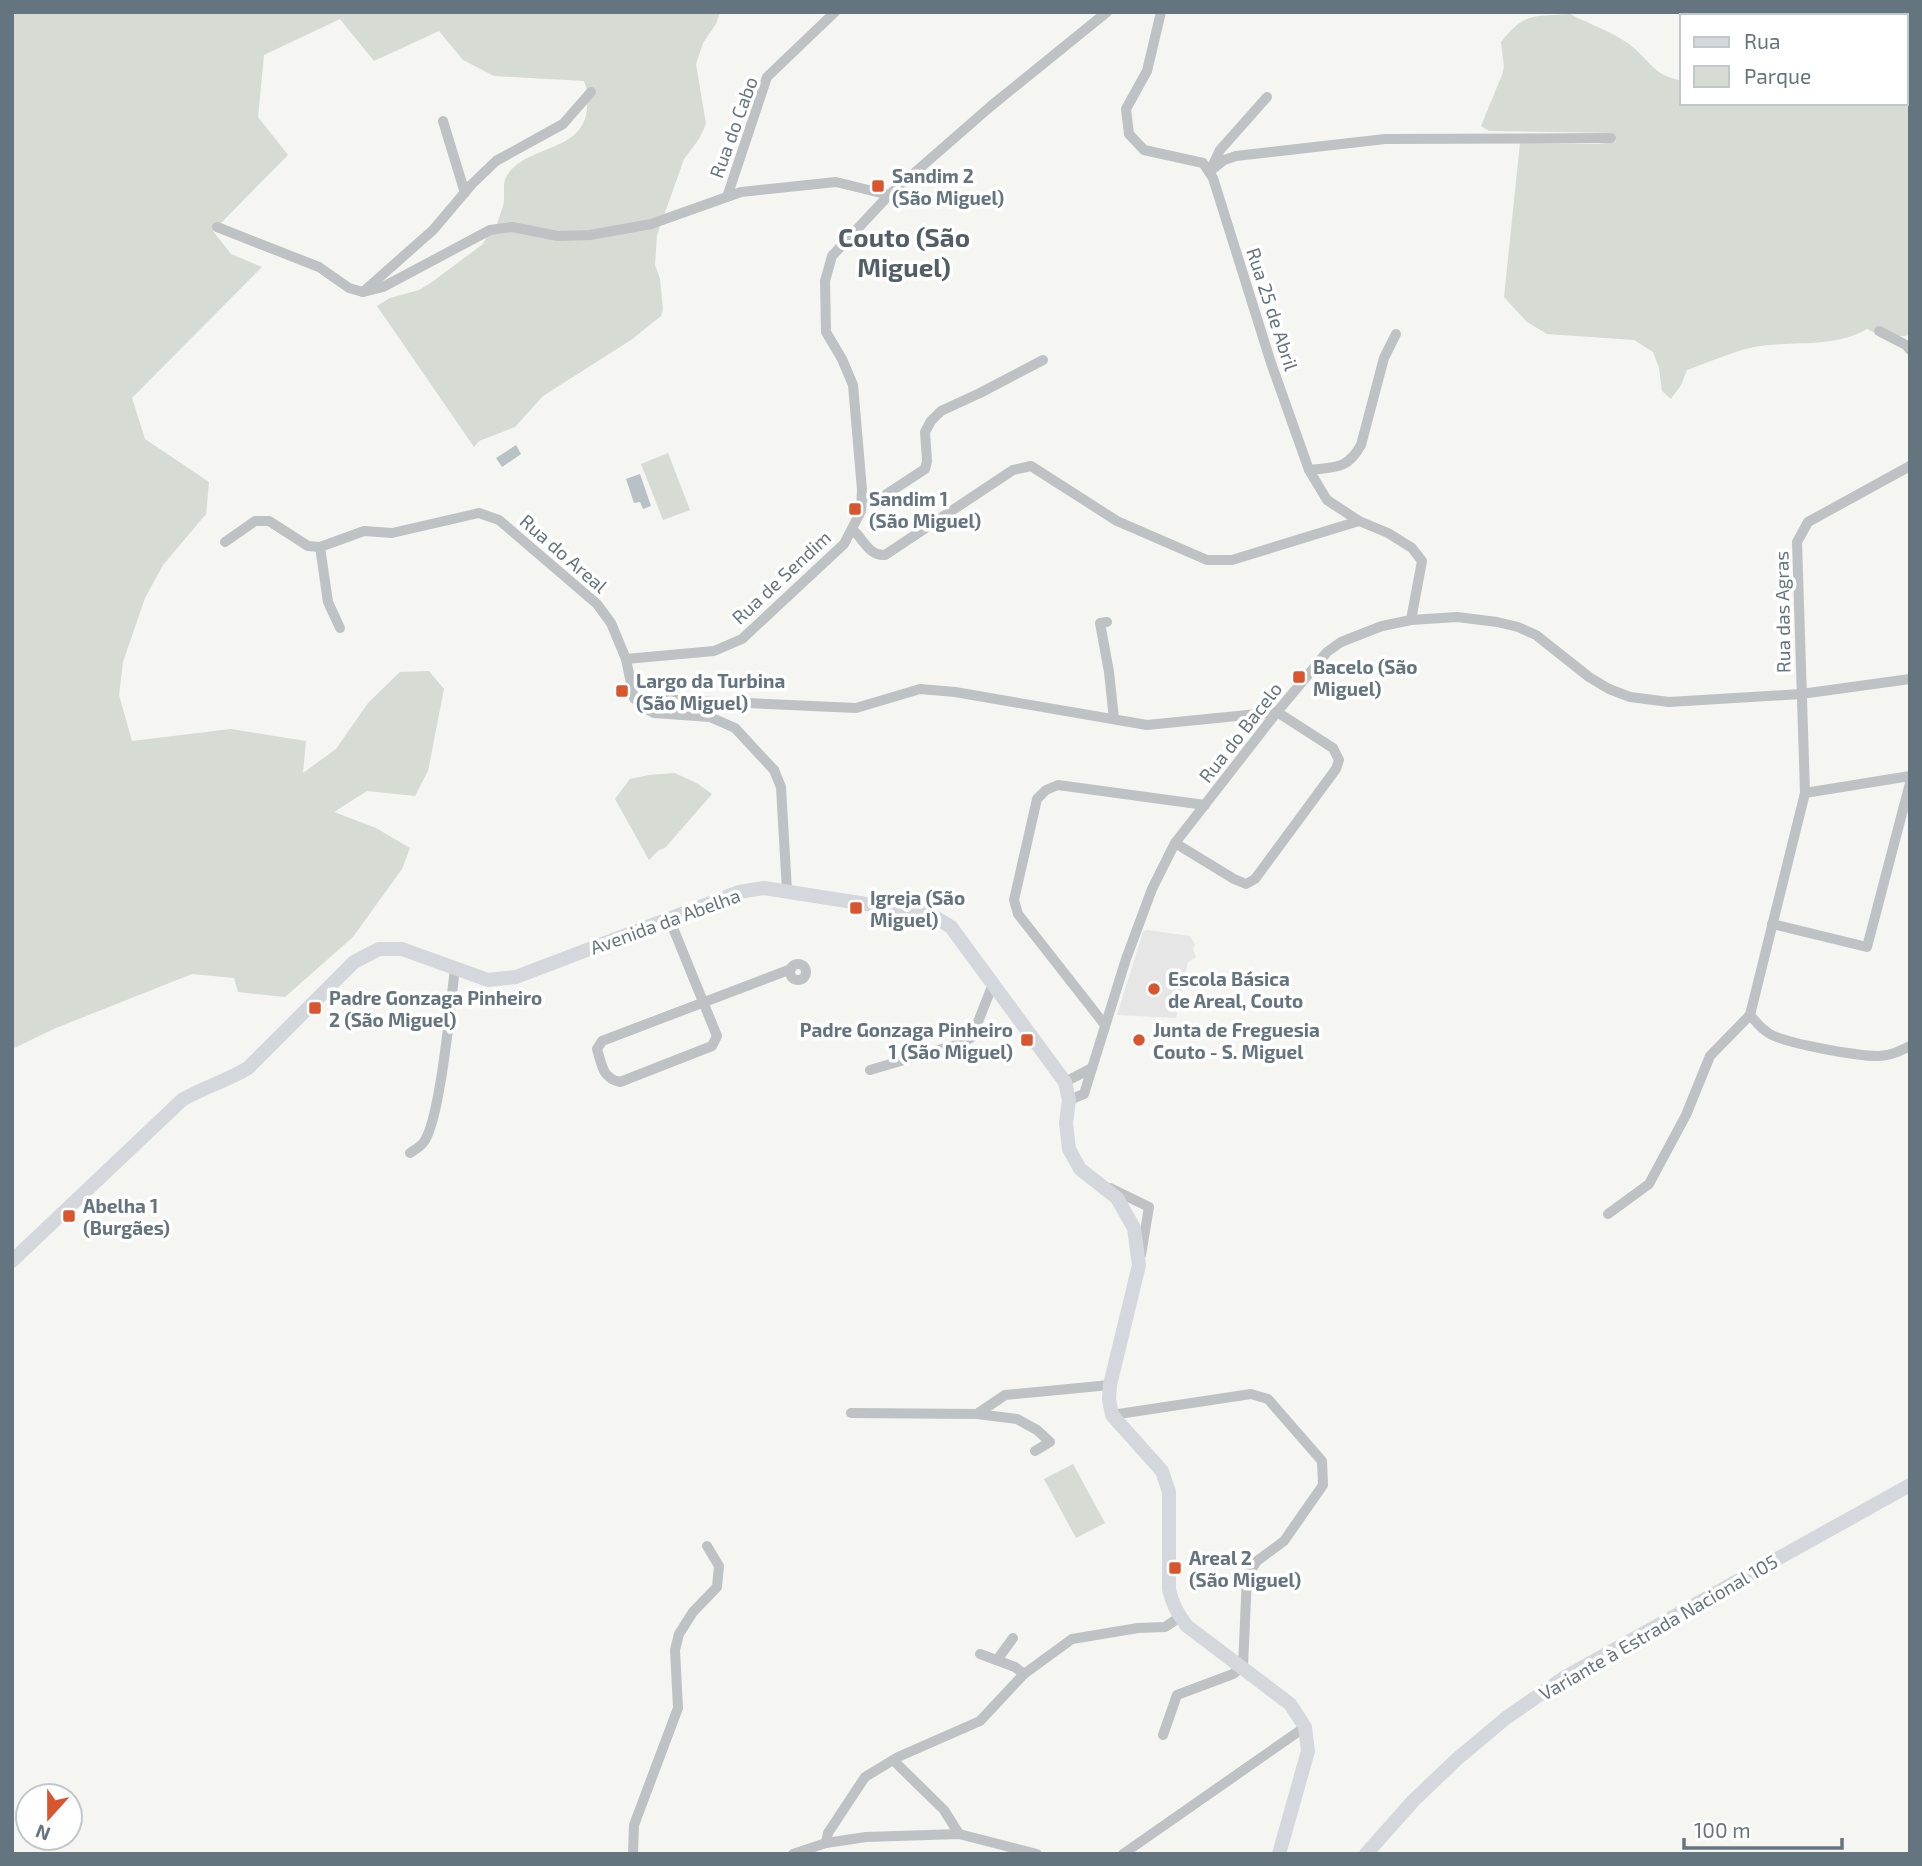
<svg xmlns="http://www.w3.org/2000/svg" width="1922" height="1866" font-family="'Exo 2',sans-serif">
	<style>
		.built { fill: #e5e6e5 }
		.green { fill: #d6dbd3 }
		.water { fill: #b7c1c6 }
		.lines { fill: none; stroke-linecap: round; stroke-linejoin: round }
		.minor { stroke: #bec2c5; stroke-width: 10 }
		.major { stroke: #d4d8dc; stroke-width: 14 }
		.poi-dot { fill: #d8552e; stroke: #fff; stroke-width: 2.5 }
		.labels { text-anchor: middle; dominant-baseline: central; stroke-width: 7; stroke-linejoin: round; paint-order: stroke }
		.street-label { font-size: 19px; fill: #657580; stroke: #fff }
		.poi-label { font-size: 19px; font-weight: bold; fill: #657580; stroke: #fff; text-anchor: start }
		.district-label { font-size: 26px; font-weight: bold; fill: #535e66; stroke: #fff }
	</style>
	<rect width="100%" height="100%" fill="#f5f5f1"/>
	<path class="built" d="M1146,930L1190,936L1195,944L1193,949L1196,957L1188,962L1176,1018L1117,1015L1143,932Z"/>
	<g class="green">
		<path d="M12,12H720L716,24L703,43L696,64L706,124L699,139L684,159L657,235L655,265L660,279L663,309L661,316L631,340L543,396L515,427L479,441L474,447L377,306L390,298L419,290L432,282L483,244L490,230L496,227C498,220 501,213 503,206C506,196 501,183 508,174C530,144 584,152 587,108C588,97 588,91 584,81L494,76L463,60L439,31L374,61L340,19L264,55L258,117L288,155L213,231L231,254L262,267L132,398L145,439L209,482L206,514L163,565L145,598L123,662L119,695L132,741L231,729L306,741L303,773L336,749L368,703L400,672L429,671L444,689L428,771L415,796L367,791L334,812L376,828L410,848L402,869L353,937L285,997L238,992L234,978L192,974L56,1028L12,1049Z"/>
		<path d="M1764,12H1847L1840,16H1765Z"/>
		<path d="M1570,14C1589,24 1611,31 1629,44C1651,61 1651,74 1682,81V103H1906V87L1910,88V334L1906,336H1881L1867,329C1832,349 1792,340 1754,347C1732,352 1709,362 1687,370L1681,385L1671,399L1662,391L1659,368L1653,352L1634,340L1547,334L1527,322L1504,297L1520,143L1597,144L1616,142L1613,133L1489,131L1481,126L1502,75L1504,67L1501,42C1526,11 1533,17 1570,14Z"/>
		<path d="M668,453L690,510L663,520L641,464Z"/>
		<path d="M675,773L698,784L712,794L665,848L659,850L649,860L615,799L630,779L649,775Z"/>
		<path d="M1073,1464L1105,1523L1076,1538L1044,1479Z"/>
	</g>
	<g class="water">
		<path d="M516,445L521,454L502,467L496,458Z"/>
		<path d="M640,474L651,506L643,509L640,502L634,503L626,479Z"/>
	</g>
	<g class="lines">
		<g class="minor">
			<path d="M1161,12L1147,71L1126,109L1129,134L1144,150L1203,163L1213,178L1271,363L1309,470L1327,500L1359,521L1388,533L1412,548L1422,561L1411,620"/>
			<path d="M443,121L465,193"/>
			<path d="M1212,167L1220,150L1267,97"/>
			<path d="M1209,172L1224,160L1236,156L1385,139L1611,138"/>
			<path d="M727,197L767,77L835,12"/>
			<path d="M217,227L319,267L349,288L363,292L383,287L490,230L512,227L558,236L590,235L651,224L741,192L836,182L889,195"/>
			<path d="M363,292L433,230L472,184L496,161L563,124L591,92"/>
			<path d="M1879,331L1906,345L1910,350"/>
			<path d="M1309,470C1335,467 1347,470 1361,445L1384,358L1396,334"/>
			<path d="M862,502L873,503L925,469L927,461L925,432L931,421L941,411L980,393L1043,360"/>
			<path d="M853,530C864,540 869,556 885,555L1013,470L1031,466L1117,521L1207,560H1232L1359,521"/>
			<path d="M225,542L255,521H269L308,546L320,547L364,531L392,533L479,513L499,520L597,604L611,623L626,659L634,698L644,708L654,713L710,717L735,728L774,770L781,787L787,891"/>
			<path d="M320,547L328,602L340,628"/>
			<path d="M1107,622L1100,623L1109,672L1114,719"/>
			<path d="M626,659L714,651L742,639L844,544L861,511L862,490L853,385L842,359L826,332L825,281L832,256L889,195L991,106L1107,12"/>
			<path d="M634,698L856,708L920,689L955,692L1147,725L1277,712L1333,748L1339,760L1336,769L1255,879L1246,884L1234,879L1175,843"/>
			<path d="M1805,793L1910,776"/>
			<path d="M669,918L717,1036L712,1046L620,1082C602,1078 602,1065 597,1049L602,1041L791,969"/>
			<path d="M1772,924L1867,947L1910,783"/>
			<circle cx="798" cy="972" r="8"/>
			<path d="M1750,1015L1805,793L1797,542L1808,522L1910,466"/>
			<path d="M1750,1015C1756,1022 1761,1029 1770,1034C1788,1044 1857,1056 1878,1056C1890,1056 1900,1051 1910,1046"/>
			<path d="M1105,1025L1018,914L1014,900L1037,799L1046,790L1058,785L1205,805"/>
			<path d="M870,1070L962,1043L972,1037L993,984"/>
			<path d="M1065,1082L1092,1068"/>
			<path d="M1069,1100L1084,1094L1126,959L1152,889L1175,843L1277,712L1327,652L1341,642L1382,626L1411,620L1457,617L1497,622L1518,627L1536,635L1589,677L1609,689L1630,697L1669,702L1801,694L1910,679"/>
			<path d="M410,1153C414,1150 420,1147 423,1143C440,1124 451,1000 455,968"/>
			<path d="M1110,1188L1149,1207L1141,1255"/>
			<path d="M1608,1214L1649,1184L1686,1115L1710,1056L1750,1015"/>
			<path d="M851,1413L977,1414L1017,1419L1037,1430L1050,1442L1035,1451"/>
			<path d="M977,1414L1005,1395L1110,1385"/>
			<path d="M1112,1415L1251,1394L1268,1399L1322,1461L1323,1485L1284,1541L1257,1561L1247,1576L1243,1666L1233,1674L1177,1695L1163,1735"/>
			<path d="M980,1654L1015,1667L1024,1674"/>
			<path d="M997,1660L1013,1638"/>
			<path d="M893,1760L944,1810L959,1834"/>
			<path d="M826,1843L828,1833L865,1777L898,1757L980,1721L1024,1674L1072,1639L1138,1628L1165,1627L1180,1617"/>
			<path d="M633,1854L634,1825L678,1708L675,1650L679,1634L693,1612L717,1587L719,1566L707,1546"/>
			<path d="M793,1854L826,1843L866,1837L959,1834L1037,1854"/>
			<path d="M1123,1854L1305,1727"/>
		</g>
		<g class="major">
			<path d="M12,1261L182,1100C204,1087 227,1081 248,1068L354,962L379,949H402L488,980L516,977L739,892L764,888L930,914L951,927L1065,1082L1069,1100L1066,1123L1069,1149L1080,1169L1117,1198L1134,1228L1139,1265L1110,1385L1109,1399L1112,1415L1162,1471L1169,1492V1589C1172,1604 1178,1614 1187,1626L1290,1704L1305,1727L1308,1751L1279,1854"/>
			<path d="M1366,1854L1413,1801L1457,1759L1506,1718L1565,1677L1910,1485"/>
		</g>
	</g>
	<g class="poi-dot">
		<rect x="871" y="179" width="14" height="14" rx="3.5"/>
		<rect x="848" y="502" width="14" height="14" rx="3.5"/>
		<rect x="1292" y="670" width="14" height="14" rx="3.5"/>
		<rect x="615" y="684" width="14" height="14" rx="3.5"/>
		<rect x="849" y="901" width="14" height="14" rx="3.5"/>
		<circle cx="1154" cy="989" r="7"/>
		<rect x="308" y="1001" width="14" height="14" rx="3.5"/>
		<rect x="1020" y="1033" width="14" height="14" rx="3.5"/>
		<circle cx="1139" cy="1040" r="7"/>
		<rect x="62" y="1209" width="14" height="14" rx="3.5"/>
		<rect x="1168" y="1561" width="14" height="14" rx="3.5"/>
	</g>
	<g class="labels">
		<g class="street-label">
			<text transform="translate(733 127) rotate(-70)">Rua do Cabo</text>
			<text transform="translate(1273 309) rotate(72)">Rua 25 de Abril</text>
			<text transform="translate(564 553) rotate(41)">Rua do Areal</text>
			<text transform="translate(781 577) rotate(-43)">Rua de Sendim</text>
			<text transform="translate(1782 612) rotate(-91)">Rua das Agras</text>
			<text transform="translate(1240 732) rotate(-52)">Rua do Bacelo</text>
			<text transform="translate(665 921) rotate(-20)">Avenida da Abelha</text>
			<text transform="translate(1658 1627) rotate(-30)">Variante à Estrada Nacional 105</text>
		</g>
		<g class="poi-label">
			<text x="892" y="175">Sandim 2<tspan x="892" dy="22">(São Miguel)</tspan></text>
			<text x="869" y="498">Sandim 1<tspan x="869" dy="22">(São Miguel)</tspan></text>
			<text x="1313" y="666">Bacelo (São<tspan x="1313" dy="22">Miguel)</tspan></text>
			<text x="636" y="680">Largo da Turbina<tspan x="636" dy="22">(São Miguel)</tspan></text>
			<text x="870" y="897">Igreja (São<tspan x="870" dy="22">Miguel)</tspan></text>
			<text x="1168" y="978">Escola Básica<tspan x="1168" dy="22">de Areal, Couto</tspan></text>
			<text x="329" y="997">Padre Gonzaga Pinheiro<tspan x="329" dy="22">2 (São Miguel)</tspan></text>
			<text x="1013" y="1029" text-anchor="end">Padre Gonzaga Pinheiro<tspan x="1013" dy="22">1 (São Miguel)</tspan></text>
			<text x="1153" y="1029">Junta de Freguesia<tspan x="1153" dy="22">Couto - S. Miguel</tspan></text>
			<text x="83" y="1205">Abelha 1<tspan x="83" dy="22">(Burgães)</tspan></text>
			<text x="1189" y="1557">Areal 2<tspan x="1189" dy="22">(São Miguel)</tspan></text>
		</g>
		<g class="district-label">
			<text x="904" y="236">Couto (São<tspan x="904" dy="30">Miguel)</tspan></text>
		</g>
	</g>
	<rect width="1922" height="1866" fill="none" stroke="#657580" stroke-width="28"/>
	<rect x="1680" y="14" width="228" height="91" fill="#ffffff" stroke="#c1c8cc" stroke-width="2"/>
	<rect x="1694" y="37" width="35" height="10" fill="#d4d8dc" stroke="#c1c8cc" stroke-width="2"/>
	<text x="1744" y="49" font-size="21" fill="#657580">Rua</text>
	<rect x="1694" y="66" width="35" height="21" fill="#d6dbd3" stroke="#c1c8cc" stroke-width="2"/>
	<text x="1744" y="84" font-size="21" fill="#657580">Parque</text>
	<g transform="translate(49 1817) rotate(201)"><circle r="33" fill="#ffffff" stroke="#c1c8cc" stroke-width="2"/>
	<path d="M0-5L12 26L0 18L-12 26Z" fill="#d8552e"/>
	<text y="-10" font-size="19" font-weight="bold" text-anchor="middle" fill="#657580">N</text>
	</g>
	<path d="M1684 1838v10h158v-10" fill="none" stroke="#657580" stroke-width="3.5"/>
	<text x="1694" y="1838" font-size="21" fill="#657580" stroke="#ffffff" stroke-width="5" paint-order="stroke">100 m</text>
</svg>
